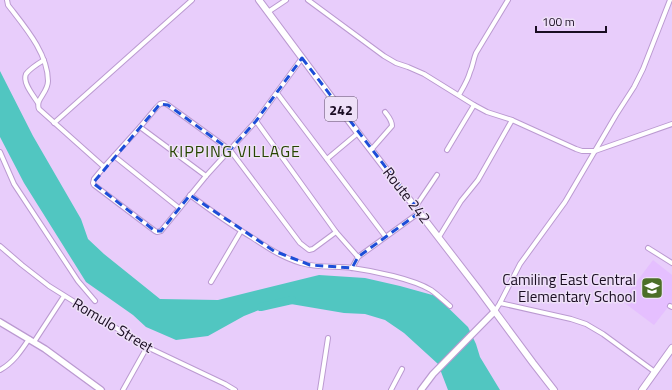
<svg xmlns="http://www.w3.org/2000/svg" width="672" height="390" font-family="'Titillium Web',sans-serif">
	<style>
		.built { fill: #e5bfff }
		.water { fill: #51c6c1 }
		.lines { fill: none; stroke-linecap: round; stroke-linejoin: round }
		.river { stroke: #51c6c1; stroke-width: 8 }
		.street-casing { stroke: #bb9ad1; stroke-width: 6 }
		.secondary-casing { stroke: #bb9ad1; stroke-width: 8 }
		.primary-casing { stroke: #bb9ad1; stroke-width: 8 }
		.street { stroke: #fff; stroke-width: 4 }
		.secondary { stroke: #fff; stroke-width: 5.5 }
		.primary { stroke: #fff; stroke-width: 6 }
		.marked { fill: none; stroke: #1d4ed8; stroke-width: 3; stroke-dasharray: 8 5; stroke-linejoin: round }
		.labels { text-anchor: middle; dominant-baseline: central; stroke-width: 3; stroke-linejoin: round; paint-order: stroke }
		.shield { fill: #eee0f8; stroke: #5a4c62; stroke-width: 1 }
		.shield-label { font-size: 14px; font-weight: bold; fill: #1a0d22 }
		.street-label { font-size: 15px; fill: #1a0d22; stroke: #eee0f8 }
		.poi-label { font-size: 15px; fill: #1a0d22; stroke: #eee0f8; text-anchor: end }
		.neighbourhood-label { font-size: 16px; letter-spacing: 1px; fill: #274500; stroke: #eee0f8 }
	</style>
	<rect width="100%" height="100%" fill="#e8cdfb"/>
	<path class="built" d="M653,260L672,275V302L654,325L622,301Z"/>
	<path class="water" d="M0,71L33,136L81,219L88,239L104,254L160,299L218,300L319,275L365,278L400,286L436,296L468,327L476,344L480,357L500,390H448L438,364L404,333L385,320L365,314L344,313L279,302L244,316L208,336L176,340L146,327L133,315L86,282L24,183L0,137Z"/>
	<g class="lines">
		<path class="river" d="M261,307L292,300"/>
		<g class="street-casing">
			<g id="street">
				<path d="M7,0L8,5C24,26 48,53 48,81C48,93 35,99 39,109L104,167"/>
				<path d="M308,0L384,56L396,63L408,67L424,74L474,105L487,112L512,120L576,149L582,151H595L672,124"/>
				<path d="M268,12L286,0"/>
				<path d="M302,58L256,121L206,176L161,231L157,232L155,231L94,185L93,183L94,179L104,167L140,127L156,108L160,104L164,103L168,105L230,150L300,243L309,250L313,249L336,232"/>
				<path d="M277,93L385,236"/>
				<path d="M459,95C463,88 468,80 470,72C473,66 473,60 476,53L508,0"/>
				<path d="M38,103C34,96 22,83 26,74C29,70 39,63 44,60"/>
				<path d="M256,121L336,232L358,257"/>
				<path d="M54,123L192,0"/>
				<path d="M140,127L206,176"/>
				<path d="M371,150L392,126C392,120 388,116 385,112"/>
				<path d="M447,150L474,105"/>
				<path d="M0,152L14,184L78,281L95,301"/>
				<path d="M114,156L179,208"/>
				<path d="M327,159L358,133"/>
				<path d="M190,195C210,210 231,225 253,238C268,248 283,258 301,263C317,268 336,266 352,268C374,271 413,279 431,290C438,295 444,301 450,306"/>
				<path d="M416,206L437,175"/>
				<path d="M439,237L461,201L478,180L512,120"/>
				<path d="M0,246L22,265L49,286L129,336L147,347L225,384L235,390"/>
				<path d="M648,248L672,263"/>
				<path d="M352,268L358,257L420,212"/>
				<path d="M211,282L241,231"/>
				<path d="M500,303L571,319L586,324L603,334L655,372"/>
				<path d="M670,306L672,307"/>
				<path d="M495,311L500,303L520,264L565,202L616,115L634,87L643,69L670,0"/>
				<path d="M34,342L64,296"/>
				<path d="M0,370C13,363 21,351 29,339"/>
				<path d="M123,390L147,347"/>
				<path d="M320,390L328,338"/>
				<path d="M391,390L402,369"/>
			</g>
		</g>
		<g class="secondary-casing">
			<g id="secondary">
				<path d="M0,322L45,349L101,390"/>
				<path d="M421,390L433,374L495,311"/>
			</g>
		</g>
		<g class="primary-casing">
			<g id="primary">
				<path d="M259,0L358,133L479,290L533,363L554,390"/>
				<path d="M642,390L672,348"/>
			</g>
		</g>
		<use href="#street" class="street"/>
		<use href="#secondary" class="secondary"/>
		<use href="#primary" class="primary"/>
	</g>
	<path class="marked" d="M302,58L420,212L358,257L352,268L310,265L274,251L190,195L161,231H155L93,183L160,104L168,105L230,150L256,121Z"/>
	<defs>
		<g id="school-square" transform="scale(1.15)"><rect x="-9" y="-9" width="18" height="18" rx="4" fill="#4c6f28" stroke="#eee0f8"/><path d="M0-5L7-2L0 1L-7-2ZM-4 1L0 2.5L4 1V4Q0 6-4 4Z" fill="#fff"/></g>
	</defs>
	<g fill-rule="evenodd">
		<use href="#school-square" x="652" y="288"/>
	</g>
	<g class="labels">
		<rect class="shield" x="325" y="97" width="32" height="24" rx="3"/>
		<g class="shield-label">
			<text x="341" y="109">242</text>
		</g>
		<g class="street-label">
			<text transform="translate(407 195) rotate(52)">Route 242</text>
			<text transform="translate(113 325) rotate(31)">Romulo Street</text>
		</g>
		<g class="poi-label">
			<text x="636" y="279">Camiling East Central<tspan x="636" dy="17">Elementary School</tspan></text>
		</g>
		<g class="neighbourhood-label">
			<text x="235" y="151">KIPPING VILLAGE</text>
		</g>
	</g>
	<path d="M536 26v6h70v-6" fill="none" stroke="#1a0d22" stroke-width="2"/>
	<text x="542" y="26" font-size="12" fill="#1a0d22" stroke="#eee0f8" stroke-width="3" paint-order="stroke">100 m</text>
</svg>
